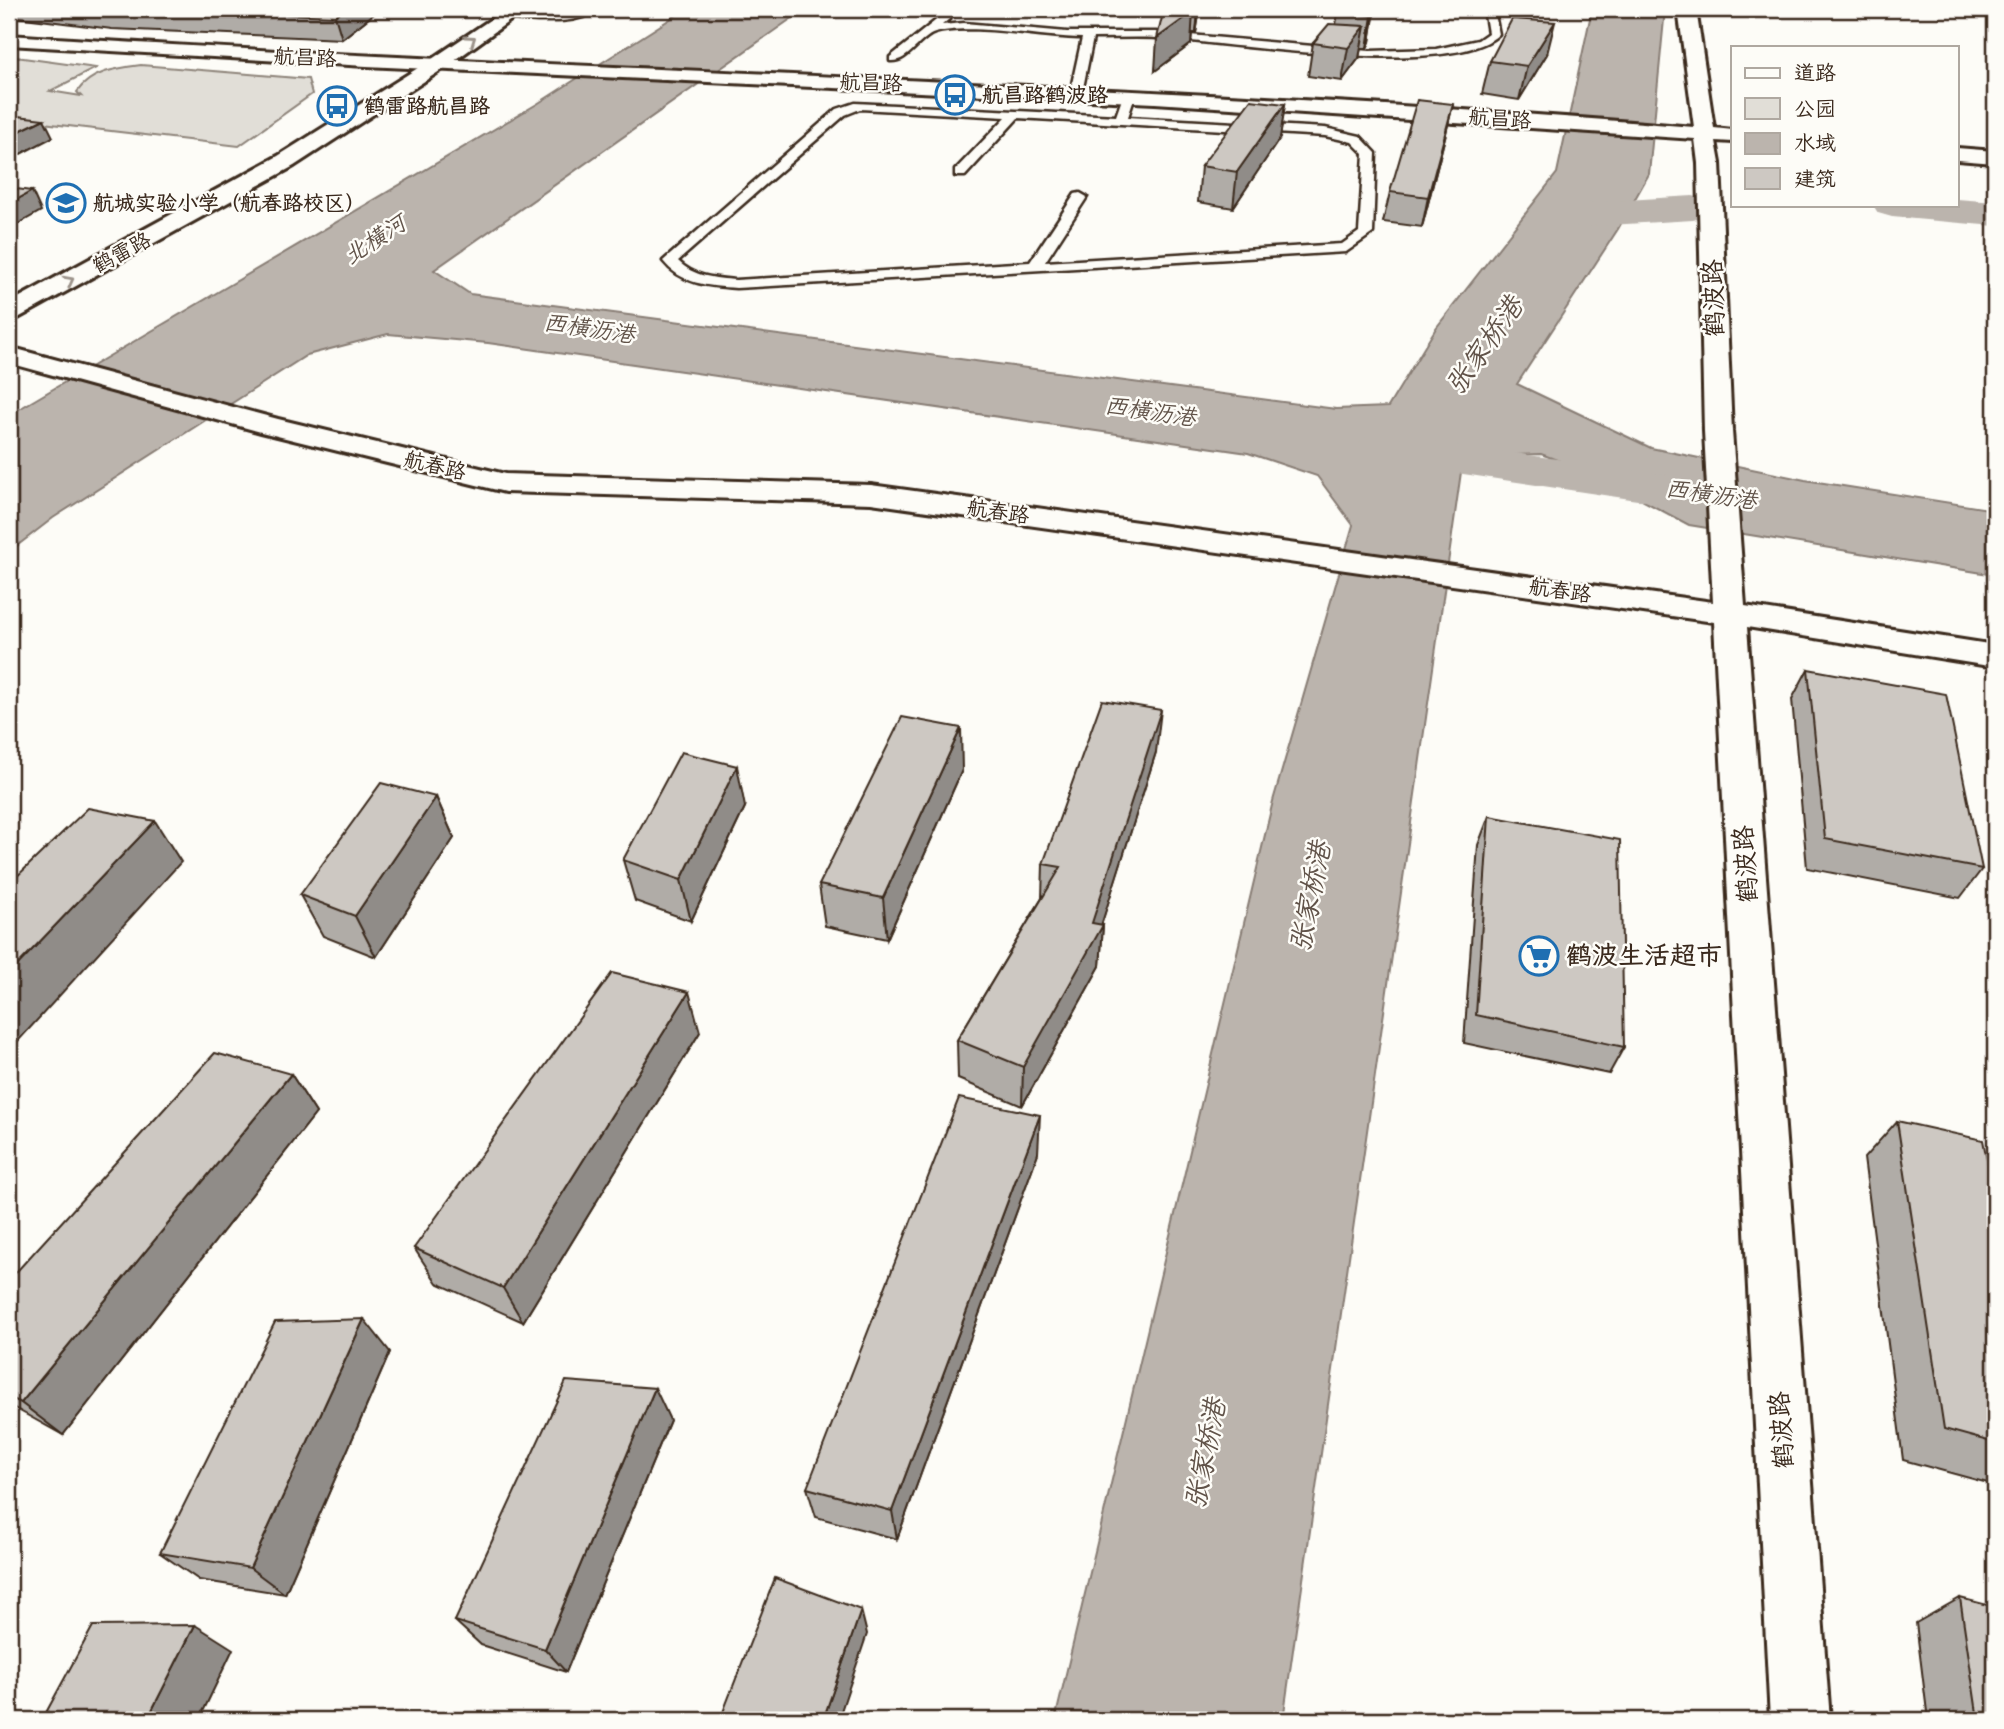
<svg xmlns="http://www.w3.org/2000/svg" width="2004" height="1729" font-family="'Architects Daughter','LXGW WenKai TC',sans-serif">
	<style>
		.green { fill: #e1ded7; stroke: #8e847a; stroke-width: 2 }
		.water { fill: #bbb4ad; stroke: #887d74; stroke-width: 2 }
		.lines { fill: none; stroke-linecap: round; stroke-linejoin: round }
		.river { fill: #bbb4ad; fill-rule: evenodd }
		.service-casing { stroke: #3b2a1e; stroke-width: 5 }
		.minor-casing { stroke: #3b2a1e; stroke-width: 6 }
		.tertiary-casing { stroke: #3b2a1e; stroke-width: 6 }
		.service { fill: #fdfcf7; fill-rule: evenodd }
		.minor { fill: #fdfcf7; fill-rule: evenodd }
		.tertiary { fill: #fdfcf7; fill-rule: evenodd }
		.wall { fill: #b0aca7; stroke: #3b2a1e; stroke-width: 2 }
		.shaded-wall { fill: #908c88; stroke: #3b2a1e; stroke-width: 2 }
		.building { fill: #cdc8c2; stroke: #3b2a1e; stroke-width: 2 }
		.oneway { stroke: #9c938a }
		.labels { text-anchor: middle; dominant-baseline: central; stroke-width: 5; stroke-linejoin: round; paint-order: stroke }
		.far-street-label { font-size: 21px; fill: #3b2a1e; stroke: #fdfcf7 }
		.far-poi-label { font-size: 21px; font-weight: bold; fill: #3b2a1e; stroke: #fdfcf7; text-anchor: start }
		.far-water-label { font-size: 23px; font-style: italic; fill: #615349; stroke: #fdfcf7 }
		.street-label { font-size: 26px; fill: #3b2a1e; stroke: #fdfcf7 }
		.poi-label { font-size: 26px; font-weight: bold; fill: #3b2a1e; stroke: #fdfcf7; text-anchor: start }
		.water-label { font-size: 28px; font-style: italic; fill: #615349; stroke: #fdfcf7 }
	</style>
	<rect width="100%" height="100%" fill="#fdfcf7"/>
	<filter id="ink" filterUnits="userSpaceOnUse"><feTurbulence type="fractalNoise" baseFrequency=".0143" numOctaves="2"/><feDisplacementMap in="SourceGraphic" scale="14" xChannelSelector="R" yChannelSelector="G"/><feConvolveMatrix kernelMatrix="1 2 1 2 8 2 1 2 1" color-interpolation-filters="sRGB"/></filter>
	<g filter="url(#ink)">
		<path class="green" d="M16,57L96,68L50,91L81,96L77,92C91,71 118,68 141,65L308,79L312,94L239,146L9,119V61Z"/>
		<path class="water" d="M686,9H805L434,270L470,294L1336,409L1388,407L1436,328L1557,173L1592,9H1665L1649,174L1618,229L1517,384L1651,448L1805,480L1995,510V575L1689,525L1587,471L1541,454L1488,456L1462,465L1283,1720H1055L1273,801L1353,525L1317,476L1248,453L488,343L388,334L307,355L53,518L9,552V415L537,104Z"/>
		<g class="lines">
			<g class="river">
				<path d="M1693,196L1707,200L1712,208L1707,216L1693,220L1576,227L1562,223L1556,215L1562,207L1576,203Z"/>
				<path d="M1957,199L1995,202V226L1892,217L1878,213L1873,205H1957Z"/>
				<path d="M1379,434L1698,479L1716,483L1723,494L1716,505L1698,509L1362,459L1355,449L1362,439Z"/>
			</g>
			<g class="service-casing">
				<g id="service">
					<path d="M585,9H599C576,27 534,20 506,19L501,16L506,13H563Z"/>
					<path d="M950,9H961L942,25L964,23L1067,32H1156L1370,51L1436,49L1478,40L1488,33L1484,9H1494L1499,34C1453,80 1225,42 1157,38C1136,37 1114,38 1093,38L1082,93L1076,96L1070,93L1082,38C1043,38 968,22 935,33C919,38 908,63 890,61V57Z"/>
					<path d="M1129,93L1135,96L1128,117L1325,128L1360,136L1376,153L1373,233L1346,252L736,288C708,286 681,284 663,261L837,109L855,103L1116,116L1123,96ZM860,109L1006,117L955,170V176H965L1018,118L1325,136L1352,142L1364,154L1359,232L1342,244L1045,262L1087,197L1080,193L1075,194L1030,262L736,280C714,278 694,277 678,261L845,115Z"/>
				</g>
			</g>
			<g class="minor-casing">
				<g id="minor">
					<path d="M1678,9H1696L1714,128L1733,130V142L1716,141L1720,163L1732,431L1745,606L1995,645V667L1747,627L1830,1720H1770L1714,622L871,503L505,492L261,432L9,363V347L278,419L505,474L871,485L1713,602L1704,431L1698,163L1695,139L1155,103L366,66L9,45V35C570,72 1133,81 1694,127Z"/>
					<path d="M1957,148L1995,151V163L1957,160Z"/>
				</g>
			</g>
			<g class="tertiary-casing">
				<path id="tertiary" d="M506,9H526L443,69L294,166L18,318L9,320V303L278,156L429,61Z"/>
			</g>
			<use href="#service" class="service"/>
			<use href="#minor" class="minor"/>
			<use href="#tertiary" class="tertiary"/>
		</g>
		<g class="wall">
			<path d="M9,9H380L342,39L112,29L9,16Z"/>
			<path d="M1166,9H1200L1196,33H1192L1191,44L1155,71Z"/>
			<path d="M1339,9H1375L1370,42L1367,48H1361L1359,58L1342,81L1308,76L1313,43L1336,24Z"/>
			<path d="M1547,54L1519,100L1482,94L1490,61Z"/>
			<path d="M1285,104L1280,138L1233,208L1198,202L1201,166Z"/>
			<path d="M1453,104L1446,133L1422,227L1383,222L1390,192Z"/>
			<path d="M1808,669L1982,869L1960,898L1807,868L1792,699Z"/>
			<path d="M1156,752L1101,925H1103L1100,966L1022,1106L958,1079L957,1040L1042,898L1043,864Z"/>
			<path d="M962,770L887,939L825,926L819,885Z"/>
			<path d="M436,797L454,838L376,957L323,936L300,895Z"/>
			<path d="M745,807L691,921L635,901L623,860Z"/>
			<path d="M1489,816L1624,1047L1609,1074L1464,1043L1478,845Z"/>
			<path d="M700,1032L523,1322L437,1283L414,1248Z"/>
			<path d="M291,1074L316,1113L63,1435L9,1405V1280Z"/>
			<path d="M1897,1121L1992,1185L1995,1186V1485L1903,1460L1864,1158Z"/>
			<path d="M1038,1153L897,1539L816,1517L807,1488Z"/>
			<path d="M390,1352L285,1594L199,1580L160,1553Z"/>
			<path d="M670,1420L566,1672L481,1645L455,1621Z"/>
			<path d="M1960,1598L1995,1720H1928L1916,1623Z"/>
		</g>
		<g class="shaded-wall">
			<path d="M344,9H380L342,39L335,16Z"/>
			<path d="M1198,9H1200L1196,33Z"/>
			<path d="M1375,10L1370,42L1367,48L1372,16Z"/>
			<path d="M1193,12L1191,44L1155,71L1157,38Z"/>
			<path d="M1555,22L1547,54L1519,100L1527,66Z"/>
			<path d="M1365,26L1359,58L1342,81L1348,48Z"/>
			<path d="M1285,104L1280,138L1233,208L1237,172Z"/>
			<path d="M1453,104L1446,133L1422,227L1428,197Z"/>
			<path d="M44,119L53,137L9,160V136Z"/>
			<path d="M32,191L41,211L9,229V204Z"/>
			<path d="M1161,710L1156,752L1099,932L1103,925L1100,966L1022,1106L1023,1067Z"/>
			<path d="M961,728L962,770L887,939L883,898Z"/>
			<path d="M737,766L745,807L691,921L681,880Z"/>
			<path d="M436,797L454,838L376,957L355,916Z"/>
			<path d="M155,821L181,862L9,1051V974Z"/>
			<path d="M689,992L700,1032L523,1322L503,1288Z"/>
			<path d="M291,1074L316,1113L63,1435L21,1403Z"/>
			<path d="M1040,1115L1038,1153L897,1539L892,1511Z"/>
			<path d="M364,1319L390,1352L285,1594L250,1568Z"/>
			<path d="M655,1388L670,1420L566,1672L545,1649Z"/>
			<path d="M861,1610L867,1634L838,1720H823Z"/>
			<path d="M195,1625L233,1649L199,1720H147Z"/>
		</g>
		<g class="building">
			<path d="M163,9H344L335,16Z"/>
			<path d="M1164,9L1193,12L1157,38Z"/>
			<path d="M1339,9H1375V10L1372,16L1338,13Z"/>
			<path d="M1512,19L1555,22L1527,66L1490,61Z"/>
			<path d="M1329,24L1365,26L1348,48L1313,43Z"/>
			<path d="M1251,100L1285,104L1237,172L1201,166Z"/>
			<path d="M1417,100L1453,104L1428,197L1390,192Z"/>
			<path d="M9,115L44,119L9,136Z"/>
			<path d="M9,188L32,191L9,204Z"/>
			<path d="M1808,669L1946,694L1982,869L1825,839Z"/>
			<path d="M1102,700L1161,710L1092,923L1103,925L1023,1067L957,1040L1061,867L1043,864Z"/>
			<path d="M902,717L961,728L883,898L819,885Z"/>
			<path d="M681,752L737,766L681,880L623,860Z"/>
			<path d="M381,783L436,797L355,916L300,895Z"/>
			<path d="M88,808L155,821L9,974V884Z"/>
			<path d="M1489,816L1620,840L1624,1047L1476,1015Z"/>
			<path d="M612,973L689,992L503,1288L414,1248Z"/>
			<path d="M215,1053L291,1074L21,1403L9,1397V1280Z"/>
			<path d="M959,1098L1040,1115L892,1511L807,1488Z"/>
			<path d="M1897,1121L1983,1140L1992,1185L1995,1186V1443L1944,1429Z"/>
			<path d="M364,1319L250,1568L160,1553L275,1322Z"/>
			<path d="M566,1381L655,1388L545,1649L455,1621Z"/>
			<path d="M775,1578L861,1610L823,1720H720Z"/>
			<path d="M1960,1598L1995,1607V1720H1978Z"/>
			<path d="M195,1625L147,1720H42L93,1626Z"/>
		</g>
		<defs><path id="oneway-chevron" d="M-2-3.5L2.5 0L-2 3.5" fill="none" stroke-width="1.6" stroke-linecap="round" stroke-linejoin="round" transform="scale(1.75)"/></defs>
		<g class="oneway">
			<use href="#oneway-chevron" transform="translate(471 40) rotate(-35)"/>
			<use href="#oneway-chevron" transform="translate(69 281) rotate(-28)"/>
		</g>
	</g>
	<defs>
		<g id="bus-ring" transform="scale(2.0125)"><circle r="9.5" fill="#fdfcf7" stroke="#1f6fb2" stroke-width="1.5"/><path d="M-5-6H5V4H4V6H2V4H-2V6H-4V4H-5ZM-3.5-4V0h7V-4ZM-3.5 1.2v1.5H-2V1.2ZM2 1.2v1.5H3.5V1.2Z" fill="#1f6fb2"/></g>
		<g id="school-ring" transform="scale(2.0125)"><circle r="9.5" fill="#fdfcf7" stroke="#1f6fb2" stroke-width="1.5"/><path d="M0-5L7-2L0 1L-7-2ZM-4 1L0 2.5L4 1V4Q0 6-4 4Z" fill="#1f6fb2"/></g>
		<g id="supermarket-ring" transform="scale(2.0125)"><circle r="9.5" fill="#fdfcf7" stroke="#1f6fb2" stroke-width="1.5"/><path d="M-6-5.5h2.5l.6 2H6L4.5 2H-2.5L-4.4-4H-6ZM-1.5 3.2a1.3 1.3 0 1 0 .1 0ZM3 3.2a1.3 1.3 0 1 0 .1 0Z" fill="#1f6fb2"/></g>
	</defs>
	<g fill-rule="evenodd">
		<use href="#bus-ring" x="955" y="95"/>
		<use href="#bus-ring" x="337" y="106"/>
		<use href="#school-ring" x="66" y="203"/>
		<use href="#supermarket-ring" x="1539" y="956"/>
	</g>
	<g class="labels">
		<g class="far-street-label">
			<text transform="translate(305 58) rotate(3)">航昌路</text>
			<text transform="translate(871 83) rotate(2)">航昌路</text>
			<text transform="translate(1500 119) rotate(4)">航昌路</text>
			<text transform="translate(122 253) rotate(-28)">鹤雷路</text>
			<text transform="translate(435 466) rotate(13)">航春路</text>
			<text transform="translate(998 512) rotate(8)">航春路</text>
			<text transform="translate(1560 591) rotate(8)">航春路</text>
		</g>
		<g class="far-poi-label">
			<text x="982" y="95">航昌路鹤波路</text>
			<text x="364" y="106">鹤雷路航昌路</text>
			<text x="93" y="203">航城实验小学（航春路校区）</text>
		</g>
		<g class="far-water-label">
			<text transform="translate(375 240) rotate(-33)">北横河</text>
			<text transform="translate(589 329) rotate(8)">西横沥港</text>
			<text transform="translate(1150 412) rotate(8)">西横沥港</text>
			<text transform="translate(1711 495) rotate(8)">西横沥港</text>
		</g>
		<g class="street-label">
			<text transform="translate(1714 298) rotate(-92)">鹤波路</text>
			<text transform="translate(1746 864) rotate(-94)">鹤波路</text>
			<text transform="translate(1782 1430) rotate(-94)">鹤波路</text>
		</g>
		<g class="poi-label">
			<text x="1566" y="956">鹤波生活超市</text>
		</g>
		<g class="water-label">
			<text transform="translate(1485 346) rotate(-55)">张家桥港</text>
			<text transform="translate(1311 897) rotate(-79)">张家桥港</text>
			<text transform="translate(1206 1454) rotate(-79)">张家桥港</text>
		</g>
	</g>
	<rect width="2004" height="1729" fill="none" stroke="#fdfcf7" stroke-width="35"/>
	<rect x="18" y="18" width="1969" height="1694" fill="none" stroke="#3b2a1e" stroke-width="2.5" filter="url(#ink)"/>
	<rect x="1731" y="46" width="228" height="161" fill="#fdfcf7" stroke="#afa8a0" stroke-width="2"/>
	<rect x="1745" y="68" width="35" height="10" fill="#fdfcf7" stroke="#afa8a0" stroke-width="2"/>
	<text x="1794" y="80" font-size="21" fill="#3b2a1e">道路</text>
	<rect x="1745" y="98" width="35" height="21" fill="#e1ded7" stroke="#afa8a0" stroke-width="2"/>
	<text x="1794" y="116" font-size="21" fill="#3b2a1e">公园</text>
	<rect x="1745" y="133" width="35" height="21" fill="#bbb4ad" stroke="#afa8a0" stroke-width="2"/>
	<text x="1794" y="150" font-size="21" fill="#3b2a1e">水域</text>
	<rect x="1745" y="168" width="35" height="21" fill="#cdc8c2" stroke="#afa8a0" stroke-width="2"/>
	<text x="1794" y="186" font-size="21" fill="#3b2a1e">建筑</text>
</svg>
